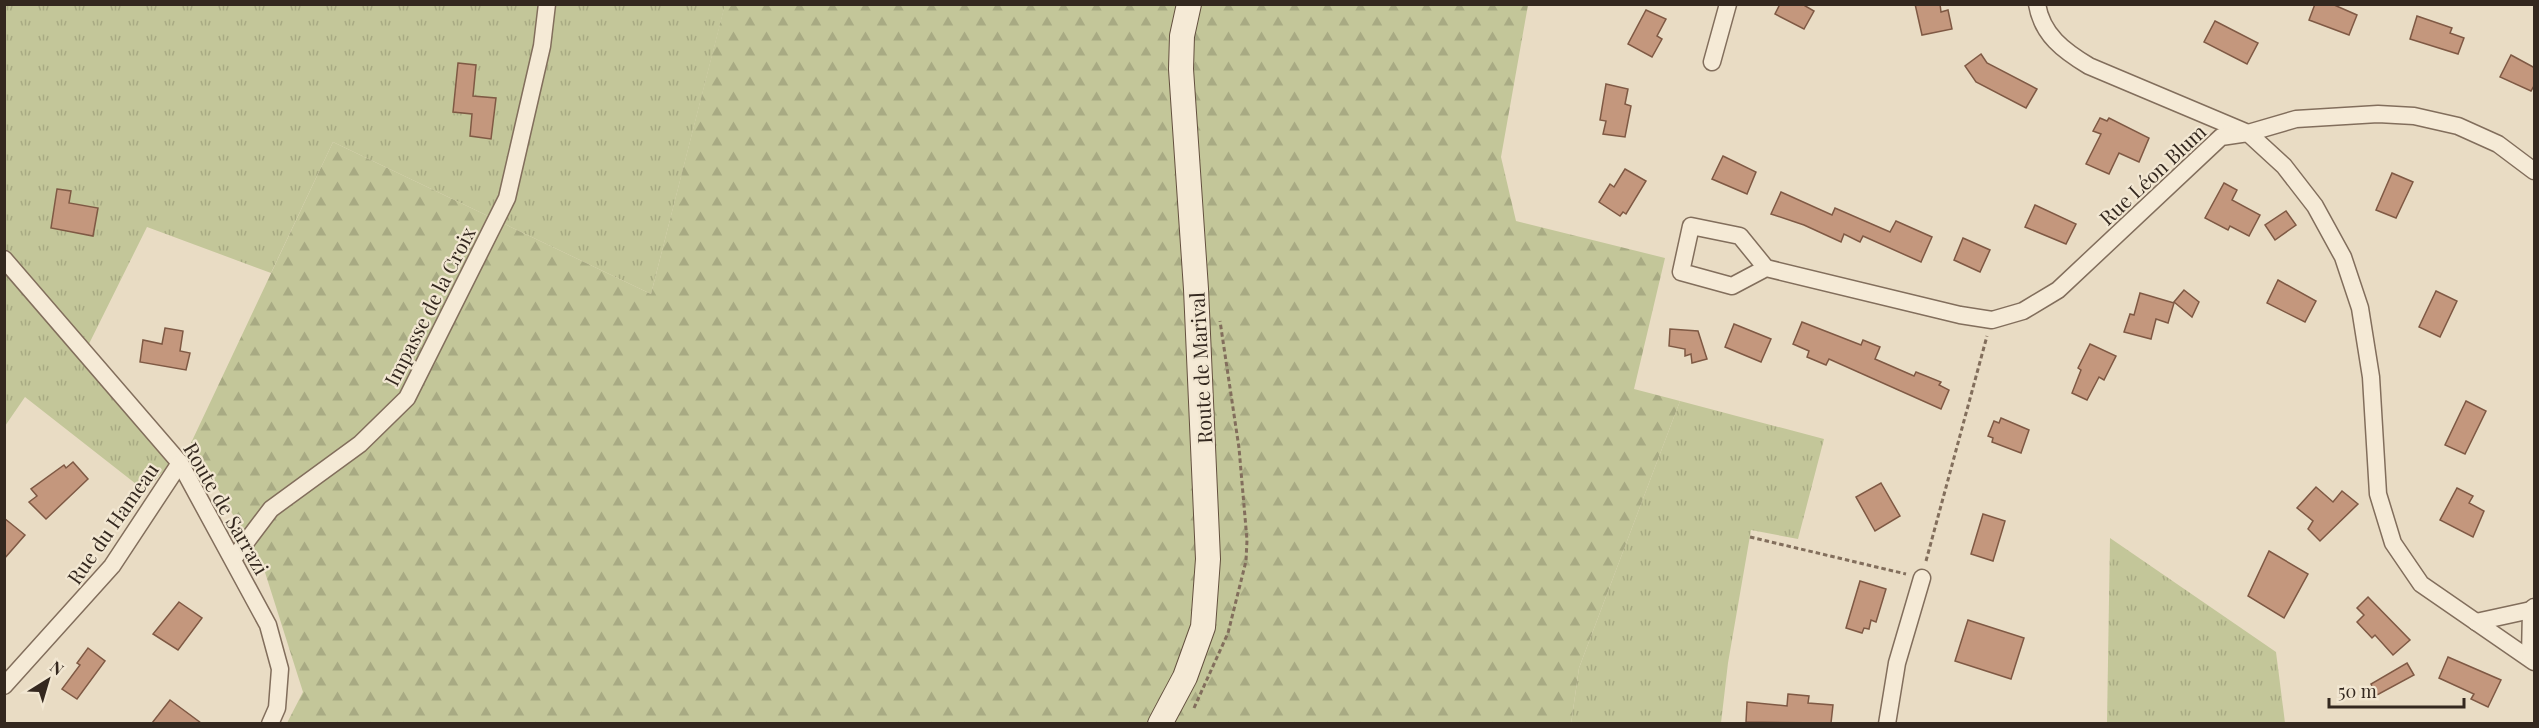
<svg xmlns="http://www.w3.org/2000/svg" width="2539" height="728" font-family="'Playfair Display',serif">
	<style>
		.grass { fill: url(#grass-tufts) }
		.forest { fill: url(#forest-firs) }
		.building { fill: #c4977d; stroke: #7f5944; stroke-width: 1.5 }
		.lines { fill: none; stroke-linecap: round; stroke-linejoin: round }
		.minor-casing { stroke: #826e5c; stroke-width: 19 }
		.secondary-casing { stroke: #64503f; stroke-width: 26 }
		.path { stroke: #826e5c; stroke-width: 3; stroke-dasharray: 4.5 3; stroke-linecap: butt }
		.minor { stroke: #f5ead6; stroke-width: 16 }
		.secondary { stroke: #f5ead6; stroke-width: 24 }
		.labels { text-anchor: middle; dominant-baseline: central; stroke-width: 4.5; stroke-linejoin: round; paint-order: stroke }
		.street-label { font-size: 20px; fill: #34281f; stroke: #f2e7d2 }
	</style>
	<defs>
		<pattern id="grass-tufts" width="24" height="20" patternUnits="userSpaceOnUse" patternTransform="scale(1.5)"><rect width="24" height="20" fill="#c3c699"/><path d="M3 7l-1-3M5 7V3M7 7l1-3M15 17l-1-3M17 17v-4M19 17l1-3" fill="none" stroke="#a8aa83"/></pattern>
		<pattern id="forest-firs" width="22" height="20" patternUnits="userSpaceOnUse" patternTransform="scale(1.5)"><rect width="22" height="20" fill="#c3c699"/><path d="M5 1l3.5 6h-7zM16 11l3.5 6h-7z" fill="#a8aa83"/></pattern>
	</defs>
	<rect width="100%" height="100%" fill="#e9dcc4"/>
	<g class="grass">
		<path d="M5,5H725L651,294L333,142L271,273L147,227L81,360L171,463L145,491L25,397L5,426Z"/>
		<path d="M1680,401L1824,439L1798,539L1751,530L1728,663L1721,723L1571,724L1579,668Z"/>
		<path d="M2110,538L2276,652L2285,723H2107Z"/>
	</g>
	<path class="forest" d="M725,4L1528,5L1501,157L1516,221L1665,258L1634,389L1680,401L1579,668L1571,724L287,723L303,692L263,566L191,443L333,142L651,294Z"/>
	<g class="building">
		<path d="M1780,4H1802L1814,11L1804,29L1775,14Z"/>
		<path d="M1915,4H1940L1941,12L1948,10L1952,29L1922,35Z"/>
		<path d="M2315,4H2332L2357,15L2349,35L2309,20Z"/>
		<path d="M1646,10L1666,19L1657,36L1662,39L1652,57L1628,44Z"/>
		<path d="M2417,16L2452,28L2450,33L2464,38L2458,54L2410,39Z"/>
		<path d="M2215,21L2258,43L2247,64L2204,42Z"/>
		<path d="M1981,54L1987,63L2037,89L2026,108L1976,82L1965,66Z"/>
		<path d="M2511,55L2535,68V84L2531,91L2500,77Z"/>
		<path d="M458,63L476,65L473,96L496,98L491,139L470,136L472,114L453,112Z"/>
		<path d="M1606,84L1628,89L1625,104L1631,106L1625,137L1603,134L1606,121L1600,120Z"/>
		<path d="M2100,118L2107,121L2109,118L2149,138L2139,162L2119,153L2109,174L2086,164L2101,134L2093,131Z"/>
		<path d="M1723,156L1756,172L1747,194L1712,179Z"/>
		<path d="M1625,169L1646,181L1626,214L1623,212L1620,216L1599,202L1610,184L1614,187Z"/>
		<path d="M2392,173L2413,182L2396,218L2376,210Z"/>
		<path d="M2224,183L2237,190L2232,200L2260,215L2249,236L2230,226L2228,230L2205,218Z"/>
		<path d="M57,189L71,191L69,203L98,208L93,236L51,228Z"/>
		<path d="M1781,192L1832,215L1835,208L1890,232L1896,221L1932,237L1921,262L1863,236L1860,242L1844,234L1841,242L1804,225L1771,214Z"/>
		<path d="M2035,205L2076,224L2066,244L2025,227Z"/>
		<path d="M2286,211L2296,225L2275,240L2265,225Z"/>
		<path d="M1963,238L1990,250L1980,272L1954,260Z"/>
		<path d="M2278,280L2316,301L2305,322L2267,303Z"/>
		<path d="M2184,290L2199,302L2192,317L2174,302Z"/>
		<path d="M2436,291L2457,301L2440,337L2419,327Z"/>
		<path d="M2140,293L2174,303L2168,323L2156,319L2151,339L2124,332L2130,314L2134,315Z"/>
		<path d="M1802,322L1861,345L1863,340L1880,347L1875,359L1914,376L1916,372L1941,382L1939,385L1949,390L1941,409L1829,359L1826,365L1807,357L1809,351L1793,344Z"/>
		<path d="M1734,324L1771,339L1761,362L1725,347Z"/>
		<path d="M165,328L183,331L180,351L190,353L186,370L140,362L143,340L162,344Z"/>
		<path d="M1670,329L1698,331L1707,359L1692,363L1691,354L1685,356V349L1669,346Z"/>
		<path d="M2090,344L2116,356L2104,380L2099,377L2087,400L2072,393L2081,370L2078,368Z"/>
		<path d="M2466,401L2486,411L2465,454L2445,445Z"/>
		<path d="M2001,418L2029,430L2021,453L1992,442L1993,438L1988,436L1994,421L1999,423Z"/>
		<path d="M73,462L88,479L46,519L29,502L37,496L31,489L64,465L66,468Z"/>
		<path d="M1881,483L1900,516L1875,531L1856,497Z"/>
		<path d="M2316,487L2333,502L2342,491L2358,504L2320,541L2308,529L2313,521L2297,508Z"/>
		<path d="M2457,488L2473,496L2469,503L2484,511L2473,537L2440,520Z"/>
		<path d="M1983,514L2005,521L1993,561L1971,554Z"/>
		<path d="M4,518L25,535L4,559Z"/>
		<path d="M2269,551L2308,574L2284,618L2248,596Z"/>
		<path d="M1860,581L1886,589L1876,622L1871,620L1869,629L1864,628L1862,633L1846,628Z"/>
		<path d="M2368,597L2410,640L2393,655L2375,635L2372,638L2357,622L2364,615L2357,608Z"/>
		<path d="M179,602L202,618L178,650L153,634Z"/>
		<path d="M1968,620L2024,638L2011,679L1955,661Z"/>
		<path d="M88,648L105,661L77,699L62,689L80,665L77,663Z"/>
		<path d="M2448,657L2501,680L2488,707L2471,699L2474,694L2439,678Z"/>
		<path d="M2407,663L2414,675L2377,695L2371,684Z"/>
		<path d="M1788,694L1809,696L1808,703L1833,705L1831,723L1746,722L1747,702L1787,706Z"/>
		<path d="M170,700L201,723H152Z"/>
	</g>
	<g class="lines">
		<g class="minor-casing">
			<g id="minor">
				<path d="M2037,4C2042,35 2064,51 2089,66L2248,133L2296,119L2378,114L2414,116L2458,126L2498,144L2534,171"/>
				<path d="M1712,62L1728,4"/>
				<path d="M4,259L180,463L268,625L280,669L277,708L270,724"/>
				<path d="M1766,268L1732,286L1681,272L1691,226L1740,236L1766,268L1960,315L1992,320L2023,311L2058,290L2221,137L2248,133L2284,166L2315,206L2343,257L2360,308L2371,377L2378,494L2393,543L2421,584L2534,662"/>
				<path d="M234,558L271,509L360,444L407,398L507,198L542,46L547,4"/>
				<path d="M2476,622L2531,610"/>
				<path d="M2530,657L2531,610L2534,607"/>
				<path d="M4,686L112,566L180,463"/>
				<path d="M1887,724L1897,663L1922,578"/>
			</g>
		</g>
		<g class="secondary-casing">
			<path id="secondary" d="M1160,724L1185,677L1203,627L1208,559L1196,289L1181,69L1182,36L1189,4"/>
		</g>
		<g class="path">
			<path d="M1750,537L1906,574"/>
			<path d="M1926,561L1987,336"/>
			<path d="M1194,708L1228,633L1246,561L1247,540L1239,448L1220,321"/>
		</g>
		<use href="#minor" class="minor"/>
		<use href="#secondary" class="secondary"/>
	</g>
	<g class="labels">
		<g class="street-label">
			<text transform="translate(2152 174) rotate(-43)">Rue Léon Blum</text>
			<text transform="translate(429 306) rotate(-63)">Impasse de la Croix</text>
			<text transform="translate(1200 368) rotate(-93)">Route de Marival</text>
			<text transform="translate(227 508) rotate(60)">Route de Sarrazi</text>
			<text transform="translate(112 523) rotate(-55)">Rue du Hameau</text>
		</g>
	</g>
	<rect width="2539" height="728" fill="none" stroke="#34281f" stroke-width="12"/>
	<g transform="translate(48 680) rotate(37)" stroke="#f2e7d2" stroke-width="4.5" paint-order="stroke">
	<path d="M0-4.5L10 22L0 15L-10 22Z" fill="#34281f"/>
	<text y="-9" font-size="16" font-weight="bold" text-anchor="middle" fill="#34281f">N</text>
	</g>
	<path d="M2329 698v9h135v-9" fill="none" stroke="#34281f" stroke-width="3"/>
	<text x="2338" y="698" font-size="18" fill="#34281f" stroke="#f2e7d2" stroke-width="4.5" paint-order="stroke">50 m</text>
</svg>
